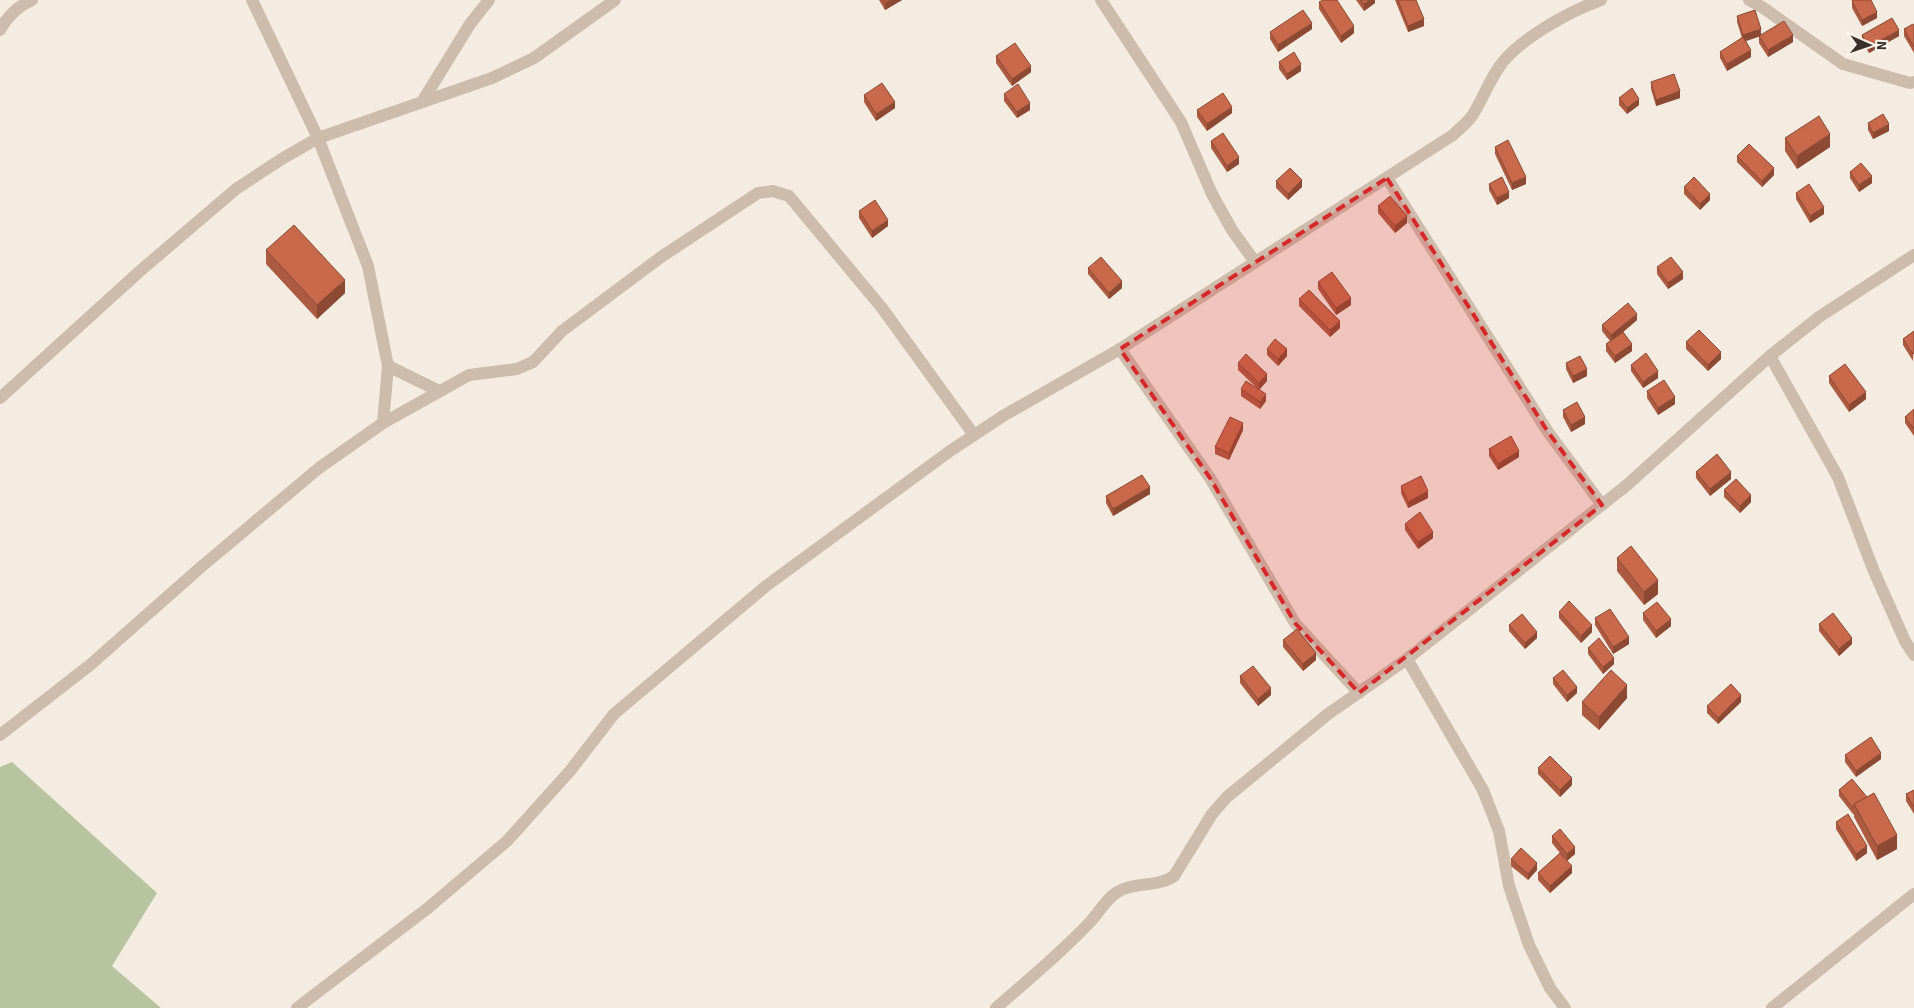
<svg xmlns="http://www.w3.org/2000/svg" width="1914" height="1008" font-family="'Source Sans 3',sans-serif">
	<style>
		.green { fill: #b8c4a0 }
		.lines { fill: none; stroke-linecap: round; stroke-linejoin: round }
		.street { stroke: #cdbbac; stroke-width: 12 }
		.wall { fill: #ac5a40 }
		.shaded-wall { fill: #8c4a34 }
		.building { fill: #c8694b; stroke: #8c4a34 }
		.marked { fill: #d62828; fill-opacity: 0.2; stroke: #d62828; stroke-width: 4; stroke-dasharray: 10 6; stroke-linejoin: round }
	</style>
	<rect width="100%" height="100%" fill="#f4ebe1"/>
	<path class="green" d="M12,762L157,893L112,966L161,1008H0V767Z"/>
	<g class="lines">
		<g class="street">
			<path d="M252,0L318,138L368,266L388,366L383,423"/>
			<path d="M1101,0L1181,122L1212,194L1232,230L1255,262"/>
			<path d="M1749,0L1762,7L1843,64L1910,83L1914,82"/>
			<path d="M0,30C7,17 18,6 32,0"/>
			<path d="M422,102L470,24L489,0"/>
			<path d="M1387,178L1548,432L1602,505"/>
			<path d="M1120,349L1210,478L1295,623L1359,693"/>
			<path d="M1770,356L1838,477L1873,569L1905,641L1914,655"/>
			<path d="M388,366L439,391"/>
			<path d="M0,398L140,271L236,189L280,160L318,138L492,78L534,58L615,0"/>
			<path d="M1407,659L1483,790L1499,831L1509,886L1529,945L1550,988L1565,1008"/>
			<path d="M0,735L90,665L201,567L319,468L383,423L469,375L517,369L533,362L562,331L661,257L758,193L773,191L789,196L882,308L974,435"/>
			<path d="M297,1008L428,908L507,841L570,771L614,714L766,586L950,451L1003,416L1120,349L1453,135C1459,129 1467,123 1472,116C1483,99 1489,80 1502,63C1523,37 1570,11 1601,0"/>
			<path d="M996,1008C1028,980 1061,953 1090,922C1099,913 1106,899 1116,893C1133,881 1157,888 1174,876L1212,814L1227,797L1328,714L1407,659L1627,485L1770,356L1819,317L1914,255"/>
			<path d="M1772,1008L1914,894"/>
		</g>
	</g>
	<g class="wall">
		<path d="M879,0H902L885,10Z"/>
		<path d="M1356,0H1375V3L1364,11Z"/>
		<path d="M1395,0H1416L1424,26L1408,32Z"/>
		<path d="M1852,1L1877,18L1862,26L1852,8Z"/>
		<path d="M1319,2L1354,33L1341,43L1319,9Z"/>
		<path d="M1737,16L1761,35L1793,42L1768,57L1759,43V36L1746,41L1751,57L1727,71L1720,58V52L1742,38L1737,22Z"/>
		<path d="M1914,26V53L1904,36V29Z"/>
		<path d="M1312,29L1278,52L1270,39V32Z"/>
		<path d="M1862,35L1899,36L1869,53L1862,41Z"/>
		<path d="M996,56L1031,72L1012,86L996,63Z"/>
		<path d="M1279,62L1301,71L1287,80L1279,69Z"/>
		<path d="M1651,82L1680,98L1656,106L1651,89Z"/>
		<path d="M1004,94L1030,110L1017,118L1004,101Z"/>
		<path d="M864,95L895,108L876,121L864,102Z"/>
		<path d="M1619,98L1639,105L1627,114L1619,105Z"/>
		<path d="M1197,110L1232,113L1207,131L1197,117Z"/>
		<path d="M1868,123L1889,131L1873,139L1868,130Z"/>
		<path d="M1785,138L1830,147L1797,169L1785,151Z"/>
		<path d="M1211,141L1239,164L1227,172L1211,148Z"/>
		<path d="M1495,147L1526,184L1512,190L1495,154Z"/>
		<path d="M1737,156L1774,175L1762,187L1737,162Z"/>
		<path d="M1850,172L1872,183L1859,192L1850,178Z"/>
		<path d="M1276,181L1302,187L1288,200L1276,188Z"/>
		<path d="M1489,184L1509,198L1497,205L1489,190Z"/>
		<path d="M1684,187L1710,200L1700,210L1684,194Z"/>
		<path d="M1796,193L1824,214L1810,223L1796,199Z"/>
		<path d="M1378,206L1407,223L1395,233L1378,213Z"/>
		<path d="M859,211L888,226L872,238L859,218Z"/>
		<path d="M266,250L345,293L317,319L266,264Z"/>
		<path d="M1657,267L1683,279L1668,289L1657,274Z"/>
		<path d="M1088,268L1122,288L1109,299L1088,274Z"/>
		<path d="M1318,282L1351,305L1336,315L1318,289Z"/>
		<path d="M1299,299L1340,328L1330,337L1299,306Z"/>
		<path d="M1637,320L1622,333L1632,351L1615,363L1606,351V344L1610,341L1602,331V325Z"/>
		<path d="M1914,331L1913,361L1903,345V339Z"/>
		<path d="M1686,342L1721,359L1708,371L1686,349Z"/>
		<path d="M1267,349L1287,356L1278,366L1267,355Z"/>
		<path d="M1238,363L1267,381L1259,389L1266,401L1260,409L1241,396V389H1258L1238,370Z"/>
		<path d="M1566,363L1587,376L1573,383L1566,369Z"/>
		<path d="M1631,365L1658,378L1643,388L1631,371Z"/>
		<path d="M1829,376L1866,399L1849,412L1829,383Z"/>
		<path d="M1647,391L1675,404L1658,415L1647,398Z"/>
		<path d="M1914,409V436L1905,423V417Z"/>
		<path d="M1563,410L1585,424L1571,432L1563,417Z"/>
		<path d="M1243,430L1229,460L1215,454V447Z"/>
		<path d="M1489,449L1519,457L1498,470L1489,456Z"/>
		<path d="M1696,472L1731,479L1710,496L1696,478Z"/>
		<path d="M1401,486L1428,498L1408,508L1401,493Z"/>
		<path d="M1724,490L1751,502L1740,513L1724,497Z"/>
		<path d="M1150,494L1113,516L1106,503V496Z"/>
		<path d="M1405,524L1433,538L1418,549L1405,530Z"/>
		<path d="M1617,558L1658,594L1644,605L1617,571Z"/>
		<path d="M1559,612L1592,632L1581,643L1559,618Z"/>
		<path d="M1643,613L1671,626L1656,638L1643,620Z"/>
		<path d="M1595,618L1629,644L1613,654L1595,625Z"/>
		<path d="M1819,624L1852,644L1839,656L1819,631Z"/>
		<path d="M1509,625L1537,638L1525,649L1509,631Z"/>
		<path d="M1283,640L1316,660L1303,671L1283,647Z"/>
		<path d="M1588,648L1614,664L1603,674L1588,654Z"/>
		<path d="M1240,676L1271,695L1258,706L1240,683Z"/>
		<path d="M1553,678L1577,693L1567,702L1553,684Z"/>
		<path d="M1627,698L1599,730L1582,715V702Z"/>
		<path d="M1741,702L1718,724L1707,713V706Z"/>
		<path d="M1845,755L1881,759L1856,777L1845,762Z"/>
		<path d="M1538,768L1572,785L1560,797L1538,774Z"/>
		<path d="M1852,779L1897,849L1877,860L1854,817V814H1853L1839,796V790Z"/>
		<path d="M1914,790V814L1906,801V794Z"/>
		<path d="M1836,822L1867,853L1856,861L1836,829Z"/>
		<path d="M1552,836L1575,854L1567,860L1572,873L1550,893L1538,880V873L1560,853L1552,843Z"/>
		<path d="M1511,859L1537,870L1528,880L1511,866Z"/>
	</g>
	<g class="shaded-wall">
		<path d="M891,0H902L885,10V3Z"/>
		<path d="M1370,0H1375V3L1364,11V4Z"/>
		<path d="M1877,12V18L1862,26V20Z"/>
		<path d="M1424,19V26L1408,32V26Z"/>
		<path d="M1312,23V29L1278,52V45Z"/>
		<path d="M1354,26V33L1341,43V36Z"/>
		<path d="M1761,29V36L1743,42V35Z"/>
		<path d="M1899,30V36L1869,53V47Z"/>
		<path d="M1793,35V42L1768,57V50Z"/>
		<path d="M1751,50V57L1727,71V64Z"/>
		<path d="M1301,64V71L1287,80V74Z"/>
		<path d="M1031,66V72L1012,86V79Z"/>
		<path d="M1680,91V98L1656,106V100Z"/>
		<path d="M1639,99V105L1627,114V108Z"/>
		<path d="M895,102V108L876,121V114Z"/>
		<path d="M1030,103V110L1017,118V112Z"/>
		<path d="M1232,107V113L1207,131V124Z"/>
		<path d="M1889,124V131L1873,139V133Z"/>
		<path d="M1830,134V147L1797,169V156Z"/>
		<path d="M1239,157V164L1227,172V166Z"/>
		<path d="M1774,168V175L1762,187V181Z"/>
		<path d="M1872,176V183L1859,192V185Z"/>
		<path d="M1526,177V184L1512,190V183Z"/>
		<path d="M1302,180V187L1288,200V194Z"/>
		<path d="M1509,192V198L1497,205V198Z"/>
		<path d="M1710,194V200L1700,210V204Z"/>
		<path d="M1824,207V214L1810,223V216Z"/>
		<path d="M1407,216V223L1395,233V226Z"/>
		<path d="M888,220V226L872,238V231Z"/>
		<path d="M1683,272V279L1668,289V283Z"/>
		<path d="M345,280V293L317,319V305Z"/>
		<path d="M1122,281V288L1109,299V293Z"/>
		<path d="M1351,298V305L1336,315V308Z"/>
		<path d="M1637,314V320L1611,342V335Z"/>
		<path d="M1340,321V328L1330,337V330Z"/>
		<path d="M1632,344V351L1615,363V356Z"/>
		<path d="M1287,349V356L1278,366V359Z"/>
		<path d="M1721,352V359L1708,371V365Z"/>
		<path d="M1587,369V376L1573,383V376Z"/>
		<path d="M1658,371V378L1643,388V382Z"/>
		<path d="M1267,374V381L1259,390V383Z"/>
		<path d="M1866,392V399L1849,412V405Z"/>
		<path d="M1266,394V401L1260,409V402Z"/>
		<path d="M1675,397V404L1658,415V408Z"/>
		<path d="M1585,417V424L1571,432V425Z"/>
		<path d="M1243,423V430L1229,460V453Z"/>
		<path d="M1519,451V457L1498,470V464Z"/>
		<path d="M1731,472V479L1710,496V489Z"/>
		<path d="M1150,487V494L1113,516V509Z"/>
		<path d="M1428,491V498L1408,508V502Z"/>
		<path d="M1751,495V502L1740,513V506Z"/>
		<path d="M1433,532V538L1418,549V542Z"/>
		<path d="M1658,580V594L1644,605V592Z"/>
		<path d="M1671,619V626L1656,638V631Z"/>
		<path d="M1592,625V632L1581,643V636Z"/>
		<path d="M1537,632V638L1525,649V643Z"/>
		<path d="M1629,637V644L1613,654V647Z"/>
		<path d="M1852,638V644L1839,656V649Z"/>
		<path d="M1316,653V660L1303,671V664Z"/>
		<path d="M1614,658V664L1603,674V667Z"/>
		<path d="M1627,685V698L1599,730V717Z"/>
		<path d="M1577,687V693L1567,702V695Z"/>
		<path d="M1271,688V695L1258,706V699Z"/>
		<path d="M1741,695V702L1718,724V718Z"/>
		<path d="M1881,753V759L1856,777V771Z"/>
		<path d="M1572,778V785L1560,797V790Z"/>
		<path d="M1897,835V849L1877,860V846Z"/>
		<path d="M1867,846V853L1856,861V854Z"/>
		<path d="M1575,847V854L1567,861V854Z"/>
		<path d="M1537,863V870L1528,880V874Z"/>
		<path d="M1572,866V873L1550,893V886Z"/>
	</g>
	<g class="building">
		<path d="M883,0H891L885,3Z"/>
		<path d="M1323,0H1337L1354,26L1341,36L1319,2Z"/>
		<path d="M1361,0H1370L1364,4Z"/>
		<path d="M1398,0H1416L1424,19L1408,26Z"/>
		<path d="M1853,0H1871L1877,12L1862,20L1852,1Z"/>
		<path d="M1303,10L1312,23L1278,45L1270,32Z"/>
		<path d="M1755,10L1761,29L1743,35L1737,16Z"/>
		<path d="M1892,18L1899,30L1869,47L1862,35Z"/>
		<path d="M1784,21L1793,35L1768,50L1759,36Z"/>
		<path d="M1913,24L1914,26V47L1904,29Z"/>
		<path d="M1743,37L1751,50L1727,64L1720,52Z"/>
		<path d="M1015,43L1031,66L1012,79L996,56Z"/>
		<path d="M1294,52L1301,64L1287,74L1279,62Z"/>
		<path d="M1674,74L1680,91L1656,100L1651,82Z"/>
		<path d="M882,83L895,102L876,114L864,95Z"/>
		<path d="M1018,84L1030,103L1017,112L1004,94Z"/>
		<path d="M1632,88L1639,99L1627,108L1619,98Z"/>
		<path d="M1223,93L1232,107L1207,124L1197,110Z"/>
		<path d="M1883,114L1889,124L1873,133L1868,123Z"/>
		<path d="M1819,116L1830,134L1797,156L1785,138Z"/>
		<path d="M1223,133L1239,157L1227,166L1211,141Z"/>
		<path d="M1508,140L1526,177L1512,183L1495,147Z"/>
		<path d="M1749,144L1774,168L1762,181L1737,156Z"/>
		<path d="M1861,163L1872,176L1859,185L1850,172Z"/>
		<path d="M1290,168L1302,180L1288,194L1276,181Z"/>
		<path d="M1502,177L1509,192L1497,198L1489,184Z"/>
		<path d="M1694,177L1710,194L1700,204L1684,187Z"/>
		<path d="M1809,184L1824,207L1810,216L1796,193Z"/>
		<path d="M1390,196L1407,216L1395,226L1378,206Z"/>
		<path d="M875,200L888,220L872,231L859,211Z"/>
		<path d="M294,225L345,280L317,305L266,250Z"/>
		<path d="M1101,257L1122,281L1109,293L1088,268Z"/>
		<path d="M1671,257L1683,272L1668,283L1657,267Z"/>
		<path d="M1332,272L1351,298L1336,308L1318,282Z"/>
		<path d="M1309,290L1340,321L1330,330L1299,299Z"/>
		<path d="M1628,303L1637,314L1611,335L1602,325Z"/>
		<path d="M1699,330L1721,352L1708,365L1686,342Z"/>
		<path d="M1914,331V353L1913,354L1903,339Z"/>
		<path d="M1623,332L1632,344L1615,356L1606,344Z"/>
		<path d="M1275,339L1287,349L1278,359L1267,349Z"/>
		<path d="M1646,353L1658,371L1643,382L1631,365Z"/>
		<path d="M1246,354L1267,374L1259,383L1238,363Z"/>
		<path d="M1580,356L1587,369L1573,376L1566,363Z"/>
		<path d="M1845,364L1866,392L1849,405L1829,376Z"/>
		<path d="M1664,380L1675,397L1658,408L1647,391Z"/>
		<path d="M1246,381L1266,394L1260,402L1241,389Z"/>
		<path d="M1577,402L1585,417L1571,425L1563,410Z"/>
		<path d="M1914,409V429L1905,417Z"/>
		<path d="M1230,417L1243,423L1229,453L1215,447Z"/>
		<path d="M1511,436L1519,451L1498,464L1489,449Z"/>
		<path d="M1717,454L1731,472L1710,489L1696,472Z"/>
		<path d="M1142,475L1150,487L1113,509L1106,496Z"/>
		<path d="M1421,476L1428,491L1408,502L1401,486Z"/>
		<path d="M1736,479L1751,495L1740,506L1724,490Z"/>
		<path d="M1420,512L1433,532L1418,542L1405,524Z"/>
		<path d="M1631,546L1658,580L1644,592L1617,558Z"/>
		<path d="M1569,601L1592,625L1581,636L1559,612Z"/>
		<path d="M1657,602L1671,619L1656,631L1643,613Z"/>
		<path d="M1610,609L1629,637L1613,647L1595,618Z"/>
		<path d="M1833,613L1852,638L1839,649L1819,624Z"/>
		<path d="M1522,614L1537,632L1525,643L1509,625Z"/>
		<path d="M1297,629L1316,653L1303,664L1283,640Z"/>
		<path d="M1599,638L1614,658L1603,667L1588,648Z"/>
		<path d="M1253,666L1271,688L1258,699L1240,676Z"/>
		<path d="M1563,670L1577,687L1567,695L1553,678Z"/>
		<path d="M1611,670L1627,685L1599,717L1582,702Z"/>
		<path d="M1731,684L1741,695L1718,718L1707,706Z"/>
		<path d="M1871,737L1881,753L1856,771L1845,755Z"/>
		<path d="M1550,756L1572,778L1560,790L1538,768Z"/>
		<path d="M1852,779L1867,797L1854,804V807L1853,808L1839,790Z"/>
		<path d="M1914,790V807L1906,794Z"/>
		<path d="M1874,793L1897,835L1877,846L1854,804Z"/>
		<path d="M1848,814L1867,846L1856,854L1836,822Z"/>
		<path d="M1560,829L1575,847L1567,854L1552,836Z"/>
		<path d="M1521,848L1537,863L1528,874L1511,859Z"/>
		<path d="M1560,853L1572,866L1550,886L1538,873Z"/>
	</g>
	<path class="marked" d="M1387,178L1548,432L1602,505L1359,693L1295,623L1210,478L1120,349Z"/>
	<g transform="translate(1869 45) rotate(92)" stroke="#fbf5ee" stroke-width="4" paint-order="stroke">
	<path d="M0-4L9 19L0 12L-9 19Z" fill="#3b302b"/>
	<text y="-8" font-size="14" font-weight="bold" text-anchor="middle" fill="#3b302b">N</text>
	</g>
</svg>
